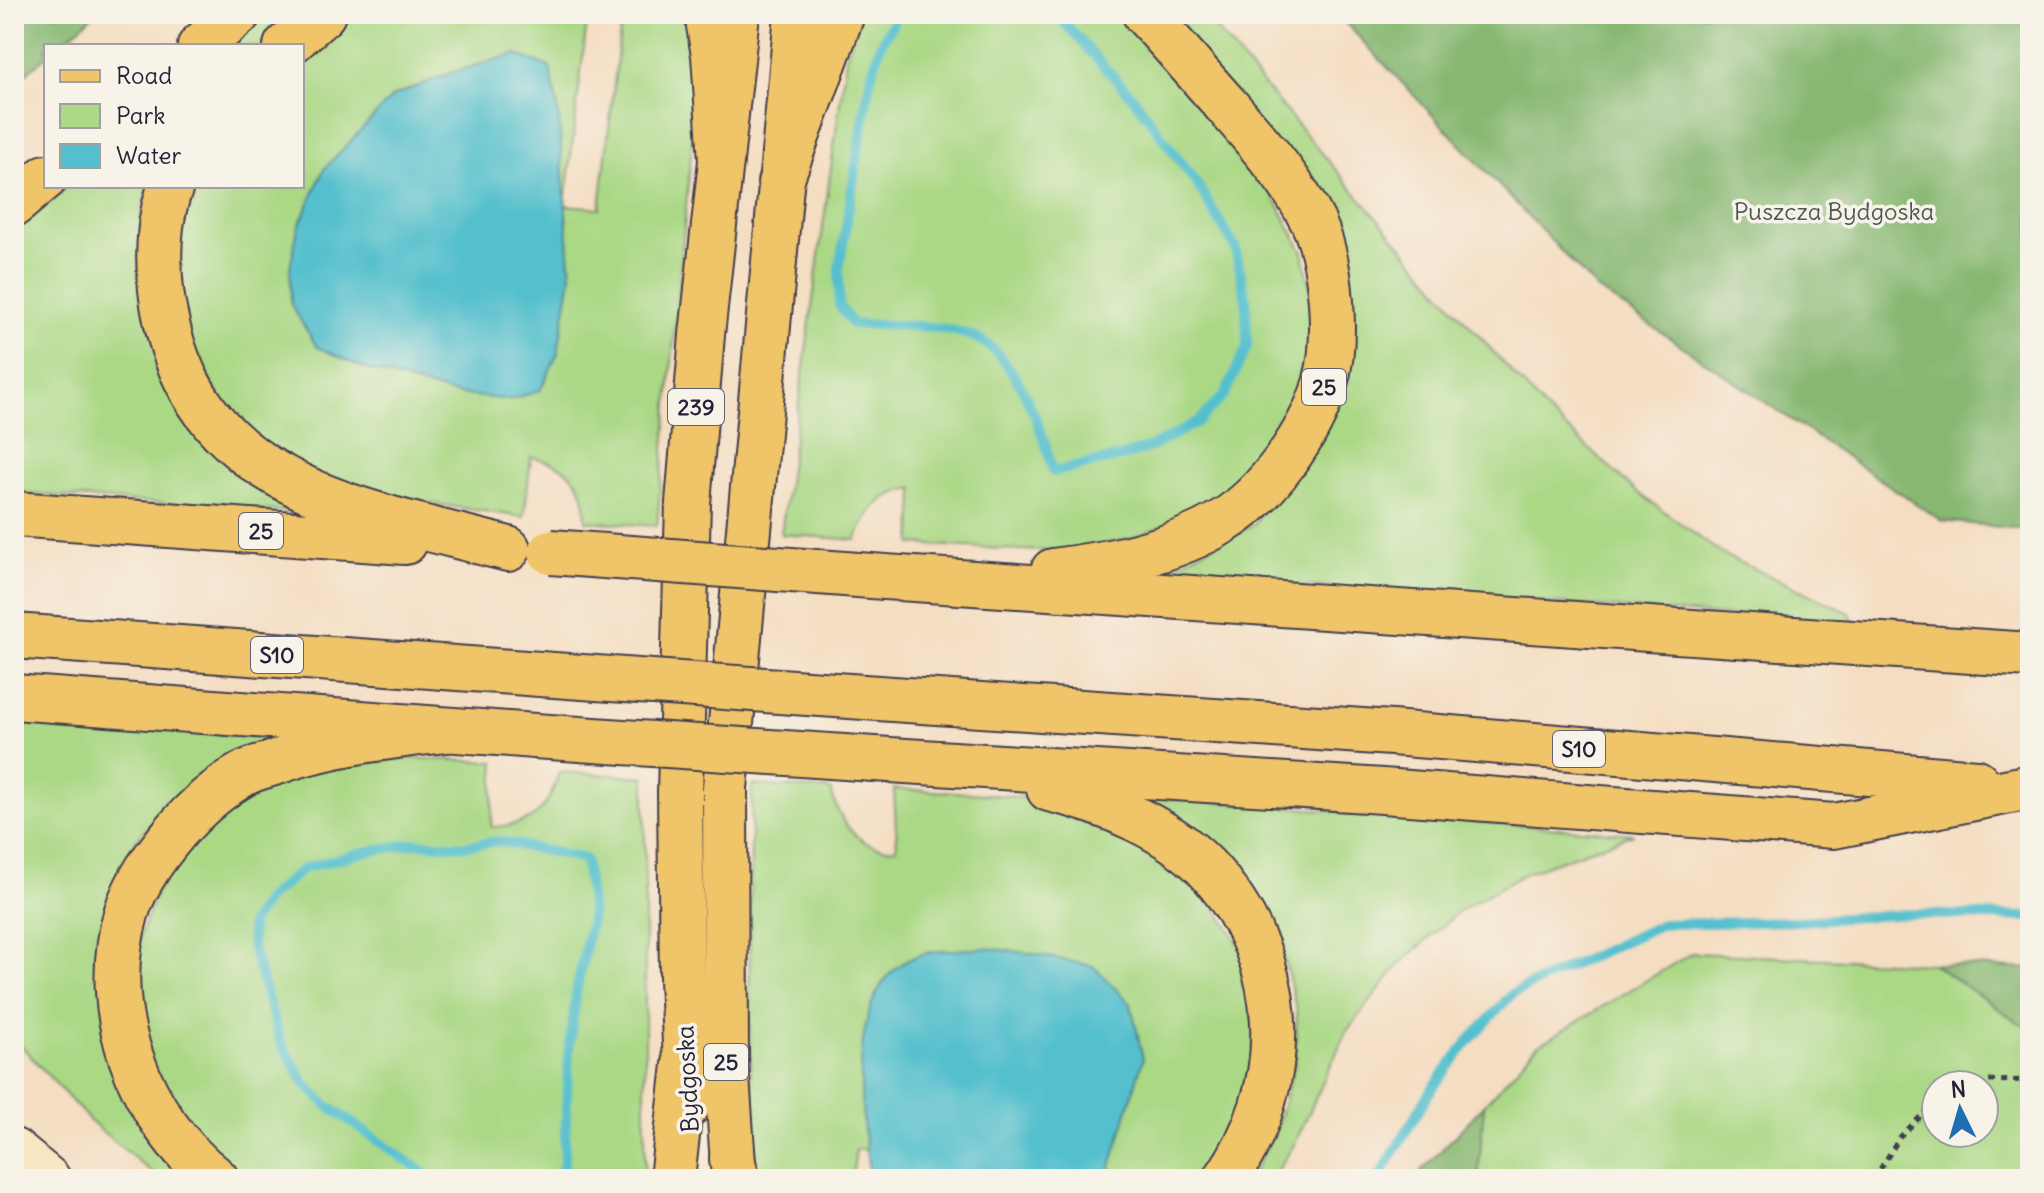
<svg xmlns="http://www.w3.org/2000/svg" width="2044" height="1193" font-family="Delius,sans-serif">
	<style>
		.green { fill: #aad885; stroke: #667d60; stroke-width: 2; fill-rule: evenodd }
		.forest { fill: #87b872; stroke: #546d56; stroke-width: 2 }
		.water { fill: #54c0cd; stroke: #3b7184; stroke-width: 2 }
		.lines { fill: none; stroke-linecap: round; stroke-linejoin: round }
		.stream { stroke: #54c0cd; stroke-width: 10 }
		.secondary-casing { stroke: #423e4f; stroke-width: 46 }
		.primary-casing { stroke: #423e4f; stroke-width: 48 }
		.highway-casing { stroke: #423e4f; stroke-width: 48 }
		.path { stroke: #423e4f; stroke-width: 5; stroke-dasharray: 6 6; stroke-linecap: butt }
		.secondary { stroke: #f9e7c3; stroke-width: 42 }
		.primary { stroke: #f0c469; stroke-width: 44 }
		.highway { stroke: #f0c469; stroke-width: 44 }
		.highway-bridge-casing { stroke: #423e4f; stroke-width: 48; stroke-linecap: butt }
		.highway-bridge { stroke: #f0c469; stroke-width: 44 }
		.labels { text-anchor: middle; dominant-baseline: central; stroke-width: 7; stroke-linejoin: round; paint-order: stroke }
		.shield { fill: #f7f3e8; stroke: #62616f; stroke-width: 2 }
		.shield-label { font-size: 22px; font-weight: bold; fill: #22223b }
		.park-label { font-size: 24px; fill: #4b5951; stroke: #f7f3e8 }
		.street-label { font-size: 24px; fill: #22223b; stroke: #f7f3e8 }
	</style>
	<rect width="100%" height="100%" fill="#f7f3e8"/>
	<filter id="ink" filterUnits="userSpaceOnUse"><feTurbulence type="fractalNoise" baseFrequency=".0125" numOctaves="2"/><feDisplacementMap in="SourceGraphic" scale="16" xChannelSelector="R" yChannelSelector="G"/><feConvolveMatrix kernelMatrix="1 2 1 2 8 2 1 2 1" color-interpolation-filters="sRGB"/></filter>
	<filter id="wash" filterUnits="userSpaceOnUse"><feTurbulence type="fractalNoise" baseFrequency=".006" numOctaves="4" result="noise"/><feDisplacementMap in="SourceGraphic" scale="32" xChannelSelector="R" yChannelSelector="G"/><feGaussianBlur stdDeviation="1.8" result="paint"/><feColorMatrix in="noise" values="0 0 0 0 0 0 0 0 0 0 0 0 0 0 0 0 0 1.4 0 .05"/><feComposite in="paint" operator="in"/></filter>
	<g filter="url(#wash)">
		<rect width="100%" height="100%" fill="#f4ddc1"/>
		<g class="green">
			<path d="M267,14H300L261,46H230Z"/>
			<path d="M342,14H585L586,30L565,205L600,208L622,14H687L696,96L657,526L586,521C586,480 570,465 531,457L524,517L381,496L325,478L267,447L230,415L184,336L177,231L189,186H302V48Z"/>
			<path d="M859,14H1124L1270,190L1303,252L1314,308L1303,403L1239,495L1133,538L1078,550L1041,551L912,544L914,488C880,494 869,509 856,540L781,534L846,58Z"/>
			<path d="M1167,14H1203L1461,316L1546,410L1636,491L1722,554L1850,613L1855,625L1156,575L1255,524L1351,302Z"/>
			<path d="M68,186H150L143,202L138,267L240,474L303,513L14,493V233Z"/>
			<path d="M14,719L277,738L188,784L136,840L108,903L190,1179H160L91,1122L14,1038Z"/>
			<path d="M408,758L495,762L491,827C535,825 547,812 559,772L645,777V1179H245L211,1152L153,1073L134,987L140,936L156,893L189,843L230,804L272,780L329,766Z"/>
			<path d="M752,785L831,790C839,823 860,852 897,848L894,789C940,792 987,792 1033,799C1105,811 1214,881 1241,951C1246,966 1246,984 1249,999C1253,1020 1256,1037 1253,1059C1246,1095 1230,1155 1201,1179H870L866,1150L856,1149L852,1179H757C746,1048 750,916 752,785Z"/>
			<path d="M1139,796L1634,834L1526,873L1459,911L1399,965L1346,1032L1295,1143L1272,1179H1250L1276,1129L1295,1063L1297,1013L1285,961L1265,911L1220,854Z"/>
			<path d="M1692,953L1933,964L2030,1030V1179H1478L1484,1105L1537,1046ZM1936,1085H1984V1133H1936Z"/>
		</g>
		<g class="forest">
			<path d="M14,14H95L58,46H46V56L14,84Z"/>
			<path d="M1337,14H2030V530L1942,521L1597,289Z"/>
			<path d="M1933,964L2030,969V1030Z"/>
			<path d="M1484,1105L1478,1179H1414Z"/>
		</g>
		<g class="water">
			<path d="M515,54L550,67L558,109L571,277L558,353L540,391L508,400L450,393L366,369L317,347L291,305L290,267L298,228L324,169L393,96L450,73Z"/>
			<path d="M984,948L1029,953L1093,966L1131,1004L1143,1059L1109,1173L1103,1179H870C862,1117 840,985 917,956C934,949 965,950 984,948Z"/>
		</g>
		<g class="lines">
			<g class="stream">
				<path d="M898,14L881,44L870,80L839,269V305L852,324C889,326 947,322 980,340C1017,360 1044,433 1053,472L1124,456L1153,446L1199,421L1225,394L1247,347L1246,300L1235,247L1197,184L1135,100L1056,14"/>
				<path d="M433,1179L328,1106L306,1085L281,1043L252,947L251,923L269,897L304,868L364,852L415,843L464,846L499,841L585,859L592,914L576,993L569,1050L564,1164L557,1179"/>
				<path d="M1378,1179L1429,1093L1466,1044L1513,993L1662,924L1797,921L1910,914L2030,917"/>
			</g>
		</g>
	</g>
	<g filter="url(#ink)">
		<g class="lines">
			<g class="secondary-casing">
				<path id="secondary" d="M14,1150L49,1179"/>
			</g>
			<g class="primary-casing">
				<g id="primary">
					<path d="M688,1105L682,980L680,793L688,503L702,335L737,14"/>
					<path d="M734,1179L726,1061L725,788L797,14"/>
				</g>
			</g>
			<g class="highway-casing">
				<g id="highway">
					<path d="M707,14L714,55L721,161"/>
					<path d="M200,46L238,14"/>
					<path d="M286,46L323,14"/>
					<path d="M780,183L842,14"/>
					<path d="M171,186C155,226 157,283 167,324C204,492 366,511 508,549"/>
					<path d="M14,204L46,177"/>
					<path d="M14,514L405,542"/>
					<path d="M1053,571C1112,563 1170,553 1222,522C1266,496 1311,433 1325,384C1338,340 1332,263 1313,222C1291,178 1258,142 1226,105C1199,75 1173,44 1145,14"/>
					<path d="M885,577L2030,655"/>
					<path d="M14,636L540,674"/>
					<path d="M14,697L535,736"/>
					<path d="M878,698L1392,733L1977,782"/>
					<path d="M874,759L1383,791L1834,826L2030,787"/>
					<path d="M1049,789C1104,801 1176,831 1213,875C1290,966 1292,1082 1226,1179"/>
					<path d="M732,1159L737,1179"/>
					<path d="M216,1179C138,1117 99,1010 126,914C135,883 156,855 176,831C195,809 220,787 245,773C254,768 265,766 274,763C329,743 388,737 446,730"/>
					<path d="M672,1179L685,1065"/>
				</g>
			</g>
			<g class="path">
				<path d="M1978,1085L1987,1081L2030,1080"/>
				<path d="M1874,1179L1900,1137L1936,1101"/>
			</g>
			<use href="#secondary" class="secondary"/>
			<use href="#primary" class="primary"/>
			<use href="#highway" class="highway"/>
			<g class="highway-bridge-casing">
				<g id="highway-bridge">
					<path d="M551,552L885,577"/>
					<path d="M540,674L878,698"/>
					<path d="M535,736L874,759"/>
				</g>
			</g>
			<use href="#highway-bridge" class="highway-bridge"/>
		</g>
	</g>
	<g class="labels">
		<g class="shield">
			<rect x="1302" y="369" width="44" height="36" rx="6"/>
			<rect x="668" y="389" width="56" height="36" rx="6"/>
			<rect x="239" y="513" width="44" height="36" rx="6"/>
			<rect x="251" y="637" width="52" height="36" rx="6"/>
			<rect x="1553" y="731" width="52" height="36" rx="6"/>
			<rect x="704" y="1044" width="44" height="36" rx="6"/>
		</g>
		<g class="shield-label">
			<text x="1324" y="387">25</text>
			<text x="696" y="407">239</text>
			<text x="261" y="531">25</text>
			<text x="277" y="655">S10</text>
			<text x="1579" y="749">S10</text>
			<text x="726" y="1062">25</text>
		</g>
		<g class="park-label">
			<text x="1834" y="211">Puszcza Bydgoska</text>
		</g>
		<g class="street-label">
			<text transform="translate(687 1079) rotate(-93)">Bydgoska</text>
		</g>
	</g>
	<rect width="2044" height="1193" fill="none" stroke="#f7f3e8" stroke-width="48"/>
	<rect x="44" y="44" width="260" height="144" fill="#f7f3e8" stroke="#a29fa3" stroke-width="2"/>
	<rect x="60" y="70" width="40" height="12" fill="#f0c469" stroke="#a29fa3" stroke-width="2"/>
	<text x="116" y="84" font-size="24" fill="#22223b">Road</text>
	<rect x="60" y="104" width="40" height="24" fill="#aad885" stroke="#a29fa3" stroke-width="2"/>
	<text x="116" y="124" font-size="24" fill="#22223b">Park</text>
	<rect x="60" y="144" width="40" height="24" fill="#54c0cd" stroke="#a29fa3" stroke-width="2"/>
	<text x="116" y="164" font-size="24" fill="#22223b">Water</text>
	<g transform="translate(1960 1109) rotate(355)"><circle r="38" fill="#f7f3e8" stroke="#a29fa3" stroke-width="2"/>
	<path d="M0-6L14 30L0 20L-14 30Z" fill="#1f6fb2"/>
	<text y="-12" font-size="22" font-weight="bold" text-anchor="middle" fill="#22223b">N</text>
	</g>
</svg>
